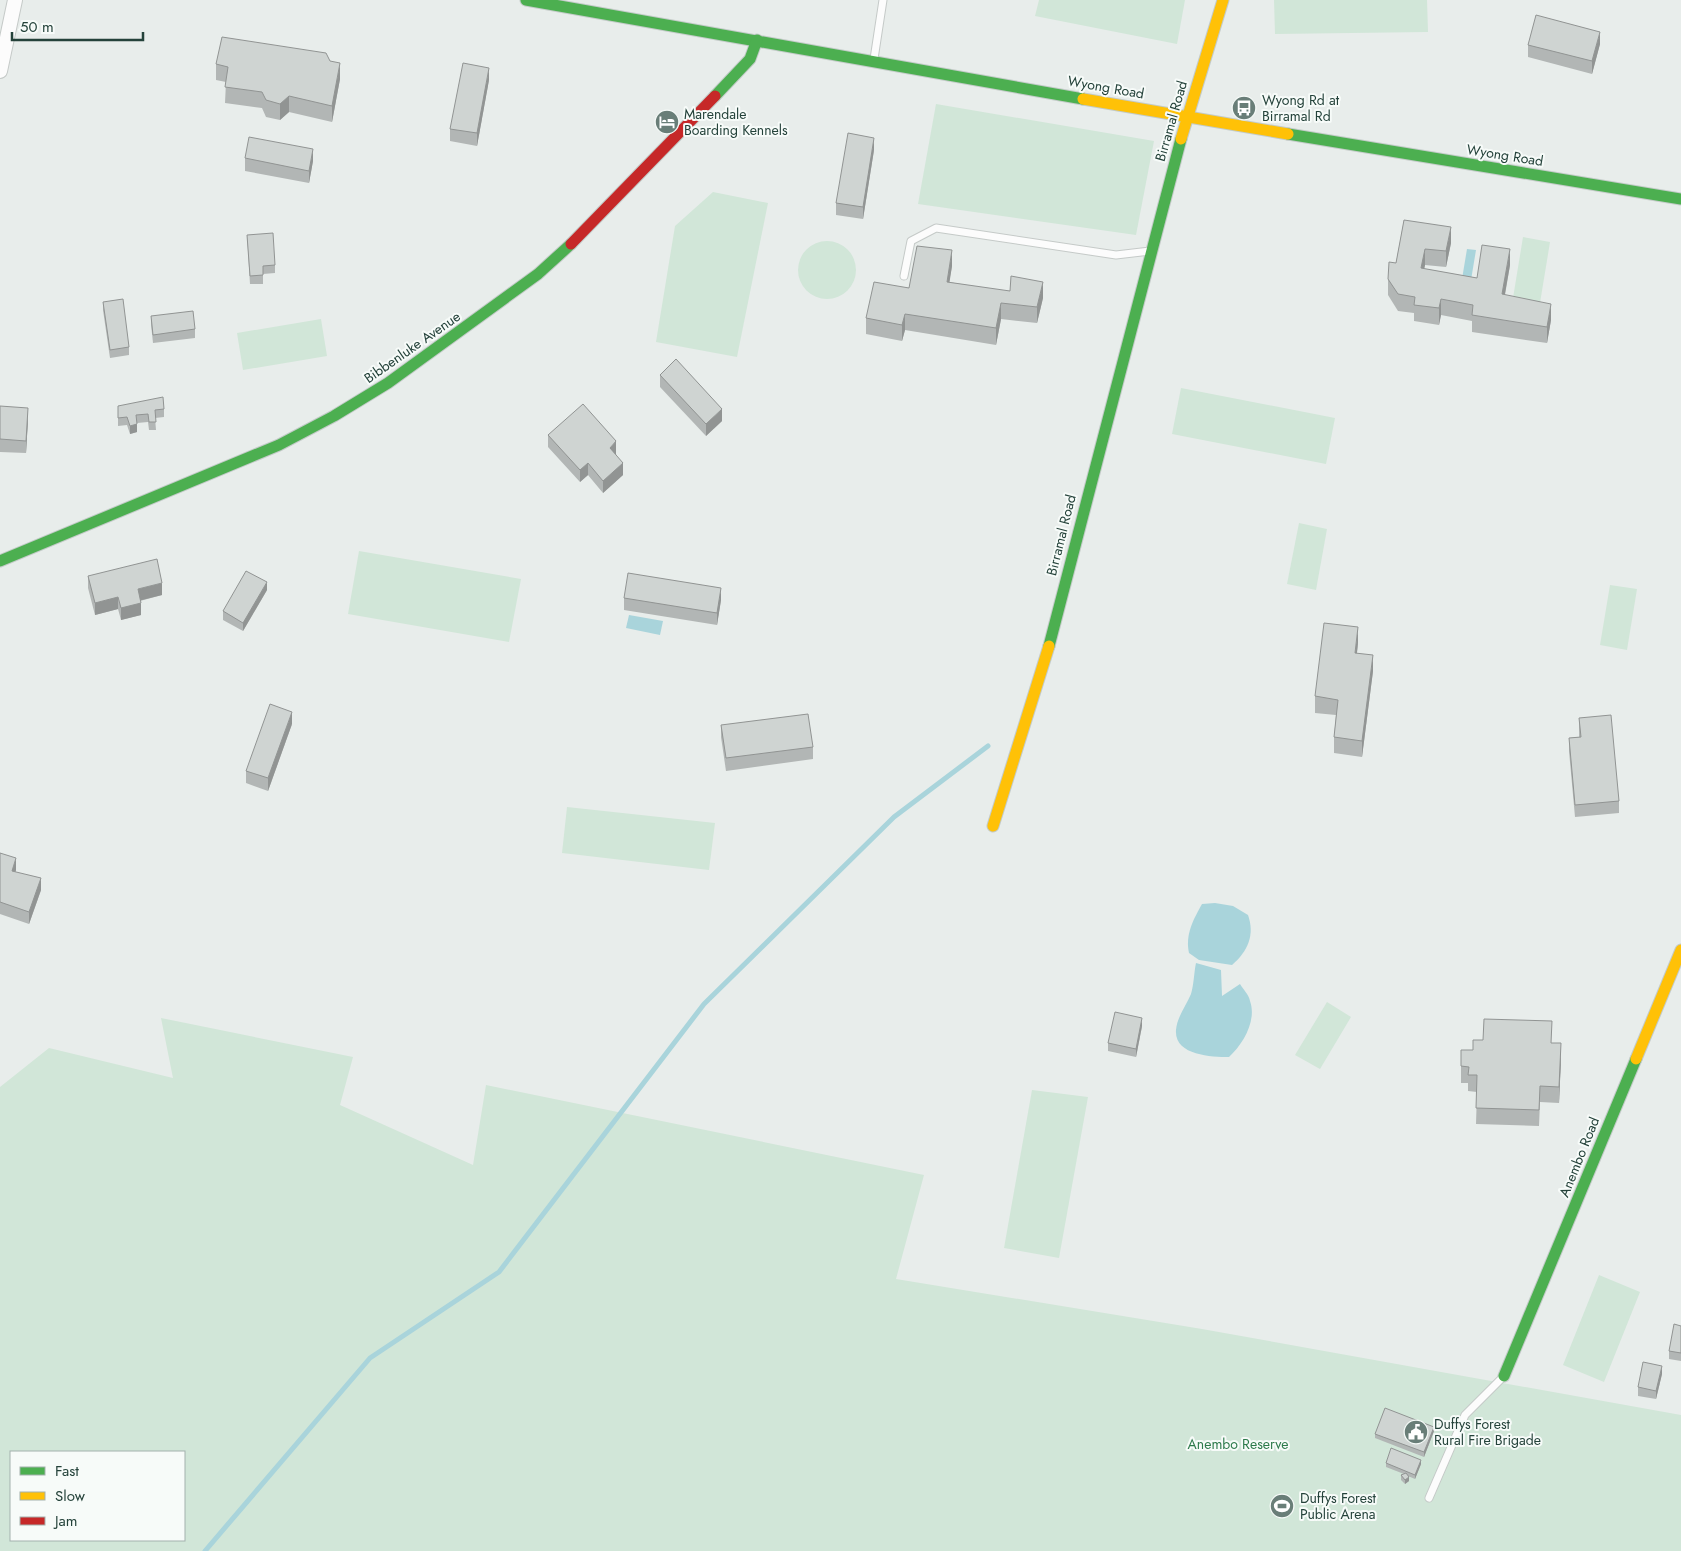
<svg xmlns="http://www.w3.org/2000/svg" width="1681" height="1551" font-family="Jost,sans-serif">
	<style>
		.green { fill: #d1e6d8; fill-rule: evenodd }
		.water { fill: #a9d4db }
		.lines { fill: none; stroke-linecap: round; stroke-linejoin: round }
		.stream { stroke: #a9d4db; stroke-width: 5 }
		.lane-casing { stroke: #c5cac8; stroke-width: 9 }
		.street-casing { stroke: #c5cac8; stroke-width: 16 }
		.fast-casing { stroke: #c3cbc8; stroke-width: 13 }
		.slow-casing { stroke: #c3cbc8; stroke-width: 13 }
		.jam-casing { stroke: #c3cbc8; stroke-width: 13 }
		.lane { stroke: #fcfcfc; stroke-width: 7 }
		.street { stroke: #fcfcfc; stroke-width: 14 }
		.fast { stroke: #4caf50; stroke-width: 11 }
		.slow { stroke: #ffc107; stroke-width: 11 }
		.jam { stroke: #c62828; stroke-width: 11 }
		.wall { fill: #b2b6b5 }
		.shaded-wall { fill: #919493 }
		.building { fill: #cfd4d2; stroke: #919493 }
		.labels { text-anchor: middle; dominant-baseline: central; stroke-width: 4; stroke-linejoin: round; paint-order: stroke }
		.street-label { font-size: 14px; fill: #24423a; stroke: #f7fbf9 }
		.poi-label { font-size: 14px; fill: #24423a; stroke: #f7fbf9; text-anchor: start }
		.park-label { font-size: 14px; fill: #2d7a4b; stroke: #f7fbf9 }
	</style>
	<rect width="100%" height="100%" fill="#e8edeb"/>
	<g class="green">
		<path d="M1039,0H1185L1177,44L1035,16Z"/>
		<path d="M1274,0H1427L1428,32L1275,34Z"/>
		<path d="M936,104L1154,141L1136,235L918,204Z"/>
		<path d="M713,192L768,203L737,357L656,342L675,226Z"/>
		<path d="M1523,237L1550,242L1540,303L1513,298Z"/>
		<circle cx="827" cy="270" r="29"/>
		<path d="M321,319L327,356L243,370L237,333Z"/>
		<path d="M1181,388L1335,418L1326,464L1172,434Z"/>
		<path d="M1299,523L1327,529L1316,590L1287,584Z"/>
		<path d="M359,551L521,579L509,642L348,614Z"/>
		<path d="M1610,585L1637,589L1627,650L1600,645Z"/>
		<path d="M567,807L715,823L709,870L562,853Z"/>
		<path d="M1327,1002L1351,1017L1320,1069L1295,1055Z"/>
		<path d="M161,1018L353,1057L340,1105L473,1165L486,1085L924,1175L896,1279L1202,1329L1681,1415V1551H0V1087L49,1048L173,1078ZM11,1452H184V1540H11Z"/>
		<path d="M1032,1090L1088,1097L1059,1258L1004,1248Z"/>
		<path d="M1599,1275L1640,1292L1604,1382L1563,1365Z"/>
	</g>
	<g class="water">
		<path d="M1467,249L1476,250L1471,280L1462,279Z"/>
		<path d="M629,615L663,621L660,635L626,628Z"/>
		<path d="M1215,903L1233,906L1248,915C1255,935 1248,951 1232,965L1199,960L1189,953C1185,935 1193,920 1202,904Z"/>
		<path d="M1196,963L1221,970L1222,996L1240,984C1243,989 1249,995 1250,1001C1257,1021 1243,1044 1229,1057C1211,1057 1174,1055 1176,1030C1177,1017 1186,1006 1191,994C1194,984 1194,972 1196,963Z"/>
	</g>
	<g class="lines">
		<path class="stream" d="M205,1551L370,1358L499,1272L704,1004L894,817L988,746"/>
		<g class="lane-casing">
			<g id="lane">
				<path d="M874,59L883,0"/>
				<path d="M904,276L911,241L936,228L1116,255L1150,251"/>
				<path d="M1429,1498L1465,1415L1503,1377"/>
			</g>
		</g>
		<g class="street-casing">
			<path id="street" d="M0,71L15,0"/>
		</g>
		<g class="fast-casing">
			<g id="fast">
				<path d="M526,0L1083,99"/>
				<path d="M715,96L750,59L757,40"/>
				<path d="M1288,134L1681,199"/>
				<path d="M0,561L279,445L334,416L388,383L538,274L571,244"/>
				<path d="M1049,646L1181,139"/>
				<path d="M1504,1376L1636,1059"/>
			</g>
		</g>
		<g class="slow-casing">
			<g id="slow">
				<path d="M1083,99L1288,134"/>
				<path d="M1181,139L1223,0"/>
				<path d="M993,826L1049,646"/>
				<path d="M1636,1059L1681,950"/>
			</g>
		</g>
		<g class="jam-casing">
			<path id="jam" d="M571,244L715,96"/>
		</g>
		<use href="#lane" class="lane"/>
		<use href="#street" class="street"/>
		<use href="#fast" class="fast"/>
		<use href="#slow" class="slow"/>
		<use href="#jam" class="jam"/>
	</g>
	<g class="wall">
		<path d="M1600,44L1592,74L1528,57V45Z"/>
		<path d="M216,64L340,79L332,122L289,112L280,120L266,117L262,108L225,103L226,82L216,80Z"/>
		<path d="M489,80L477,146L450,141V129Z"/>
		<path d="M874,150L863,219L836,215V203Z"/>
		<path d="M245,158L313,161L309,183L245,171Z"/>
		<path d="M1404,220L1451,243L1446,267L1425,265L1424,269L1477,278L1510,265L1505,295L1551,320L1547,343L1472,332V321L1441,315L1439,325L1414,321V313L1398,311L1388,295V279L1396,263Z"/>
		<path d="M247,235L275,265V273L263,274V284H250Z"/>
		<path d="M952,266L949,282L1043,298L1037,323L1001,319L996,345L905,330L902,341L866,334V318L909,288Z"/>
		<path d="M103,302L129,347V355L110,358L103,310Z"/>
		<path d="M151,316L195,329V338L153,343L151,324Z"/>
		<path d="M660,375L722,421L706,436L660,387Z"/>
		<path d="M0,406L28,420L26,453L0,452Z"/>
		<path d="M118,406L164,409V417L155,418L156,430H149L148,422L137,423V432L130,434L127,425L118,426Z"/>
		<path d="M548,435L616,454L623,475L603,493L588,475L580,482L548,447Z"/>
		<path d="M88,576L162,595L140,601L141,615L121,620L118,609L95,615L88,588Z"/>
		<path d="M267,590L243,631L223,620V611Z"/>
		<path d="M624,598L721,600L717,625L624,610Z"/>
		<path d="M1358,643L1357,653L1373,671L1362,757L1334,753V737L1336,715L1315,713V696Z"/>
		<path d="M1579,718L1619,801V813L1575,817L1569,751V738L1579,737Z"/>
		<path d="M292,724L268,791L246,783V771Z"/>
		<path d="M721,725L813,747V759L726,771L721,737Z"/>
		<path d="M0,853L16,870L15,872L41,890L29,924L0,914Z"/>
		<path d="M1142,1026L1136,1057L1108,1051V1043Z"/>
		<path d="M1551,1043L1561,1059L1559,1103L1540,1102L1539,1126L1476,1124L1477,1092L1468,1091V1083H1461V1050H1473Z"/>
		<path d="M1681,1326V1361L1669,1359V1351Z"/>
		<path d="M1662,1374L1656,1399L1638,1396V1387Z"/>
		<path d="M1434,1431L1424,1457L1375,1438V1434Z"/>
		<path d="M1386,1463L1421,1464L1415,1479L1408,1476L1409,1481L1405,1484L1401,1480V1475L1404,1474L1386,1467Z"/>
	</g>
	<g class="shaded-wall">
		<path d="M1600,32V44L1592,74V61Z"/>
		<path d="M340,63V79L332,122V106Z"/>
		<path d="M489,68V80L477,146V133Z"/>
		<path d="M289,96V112L280,120V104Z"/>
		<path d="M874,138V150L863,219V207Z"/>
		<path d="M313,149V161L309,183V171Z"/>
		<path d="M1451,227V243L1446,267V251Z"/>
		<path d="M1425,249V265L1421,284V268Z"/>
		<path d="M1510,249V265L1502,310V294Z"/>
		<path d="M952,250V266L947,298V282Z"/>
		<path d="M1043,282V298L1037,323V307Z"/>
		<path d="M1441,299V315L1439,325V308Z"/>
		<path d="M1001,303V319L996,345V328Z"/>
		<path d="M1551,304V320L1547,343V327Z"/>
		<path d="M905,314V330L902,341V325Z"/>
		<path d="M28,408V420L26,453V441Z"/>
		<path d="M722,409V421L706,436V424Z"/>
		<path d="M137,424V432L130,434V426Z"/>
		<path d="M616,441V454L610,460V448Z"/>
		<path d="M588,463V475L580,482V470Z"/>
		<path d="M623,463V475L603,493V481Z"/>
		<path d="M267,582V590L243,631V623Z"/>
		<path d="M162,583V595L138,601V589Z"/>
		<path d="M721,588V600L717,625V613Z"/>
		<path d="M118,597V609L95,615V603Z"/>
		<path d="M141,603V615L121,620V608Z"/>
		<path d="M1358,627V643L1355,669V653Z"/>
		<path d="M1373,655V671L1362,757V741Z"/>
		<path d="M292,712V724L268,791V778Z"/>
		<path d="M16,858V870L12,884V871Z"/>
		<path d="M41,878V890L29,924V912Z"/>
		<path d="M1142,1018V1026L1136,1057V1049Z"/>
		<path d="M1561,1043V1059L1559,1103V1087Z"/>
		<path d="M1662,1366V1374L1656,1399V1391Z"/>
		<path d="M1434,1427V1431L1424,1457V1452Z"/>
		<path d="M1421,1460V1464L1415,1479V1475Z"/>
		<path d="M1409,1477V1481L1405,1484V1480Z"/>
	</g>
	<g class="building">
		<path d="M1536,15L1600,32L1592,61L1528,45Z"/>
		<path d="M222,37L326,53L330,61L340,63L332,106L289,96L280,104L266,100L262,92L225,87L228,67L216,64Z"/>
		<path d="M463,63L489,68L477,133L450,129Z"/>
		<path d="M848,133L874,138L863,207L836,203Z"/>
		<path d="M249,137L313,149L309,171L245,158Z"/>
		<path d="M1404,220L1451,227L1446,251L1425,249L1421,268L1477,278L1482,245L1510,249L1502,294L1551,304L1547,327L1472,315L1473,305L1441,299L1439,308L1414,305L1415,297L1398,294L1388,279L1389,262L1396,263Z"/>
		<path d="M273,233L275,265L263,266V275L250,276L247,235Z"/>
		<path d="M917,246L952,250L947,282L1010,291L1011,276L1043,282L1037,307L1001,303L996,328L905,314L902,325L866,318L874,282L909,288Z"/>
		<path d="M123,299L129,347L110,350L103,302Z"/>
		<path d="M193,311L195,329L153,335L151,316Z"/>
		<path d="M676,359L722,409L706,424L660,375Z"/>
		<path d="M163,397L164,409L155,410L156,422H149L148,414L136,415L137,424L130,426L127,417L118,418V406Z"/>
		<path d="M583,404L616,441L610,448L623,463L603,481L588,463L580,470L548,435Z"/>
		<path d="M0,406L28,408L26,441L0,439Z"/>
		<path d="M157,559L162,583L138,589L141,603L121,608L118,597L95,603L88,576Z"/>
		<path d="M246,571L267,582L243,623L223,611Z"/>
		<path d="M628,573L721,588L717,613L624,598Z"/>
		<path d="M1324,623L1358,627L1355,653L1373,655L1362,741L1334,737L1338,700L1315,696Z"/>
		<path d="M270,704L292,712L268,778L246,771Z"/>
		<path d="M808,714L813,747L726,758L721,725Z"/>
		<path d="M1611,715L1619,801L1575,805L1569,738L1581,737L1579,718Z"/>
		<path d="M0,853L16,858L12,871L41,878L29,912L0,902Z"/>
		<path d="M1115,1012L1142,1018L1136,1049L1108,1043Z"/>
		<path d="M1484,1019L1552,1021L1551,1043H1561L1559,1087L1540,1086L1539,1110L1476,1108L1477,1075H1468L1469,1067L1461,1066V1050H1473V1040H1483Z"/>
		<path d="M1674,1324L1681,1326V1353L1669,1351Z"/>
		<path d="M1643,1362L1662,1366L1656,1391L1638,1387Z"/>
		<path d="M1385,1408L1434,1427L1424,1452L1375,1434Z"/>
		<path d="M1391,1448L1421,1460L1415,1475L1386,1463Z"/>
		<path d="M1406,1473L1409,1477L1405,1480L1401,1475Z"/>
	</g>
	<defs>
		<g id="bus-disc" transform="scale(1.25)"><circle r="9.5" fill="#697e78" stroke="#f7fbf9"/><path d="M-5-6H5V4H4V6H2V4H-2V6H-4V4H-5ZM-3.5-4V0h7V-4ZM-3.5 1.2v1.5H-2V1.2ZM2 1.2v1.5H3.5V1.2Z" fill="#fff"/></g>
		<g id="hotel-disc" transform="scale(1.25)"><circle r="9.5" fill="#697e78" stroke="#f7fbf9"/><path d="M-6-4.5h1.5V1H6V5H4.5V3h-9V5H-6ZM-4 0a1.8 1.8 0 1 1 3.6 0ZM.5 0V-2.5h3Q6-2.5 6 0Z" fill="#fff"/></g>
		<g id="civic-disc" transform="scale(1.25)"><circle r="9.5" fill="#697e78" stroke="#f7fbf9"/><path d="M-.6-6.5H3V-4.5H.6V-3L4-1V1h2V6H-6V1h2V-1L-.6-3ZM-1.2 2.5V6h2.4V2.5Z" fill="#fff"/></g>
		<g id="stadium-disc" transform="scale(1.25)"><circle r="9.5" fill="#697e78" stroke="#f7fbf9"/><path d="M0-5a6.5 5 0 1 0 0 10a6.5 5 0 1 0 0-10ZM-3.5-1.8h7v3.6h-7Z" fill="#fff"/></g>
	</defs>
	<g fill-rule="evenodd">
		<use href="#bus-disc" x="1244" y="108"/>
		<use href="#hotel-disc" x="667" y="122"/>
		<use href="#civic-disc" x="1416" y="1432"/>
		<use href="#stadium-disc" x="1282" y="1506"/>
	</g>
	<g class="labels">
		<g class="street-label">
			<text transform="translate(1106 87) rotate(10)">Wyong Road</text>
			<text transform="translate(1171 121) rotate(-74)">Birramal Road</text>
			<text transform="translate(1505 155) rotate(9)">Wyong Road</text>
			<text transform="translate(412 347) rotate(-35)">Bibbenluke Avenue</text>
			<text transform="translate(1061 535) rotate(-76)">Birramal Road</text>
			<text transform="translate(1579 1157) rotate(-68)">Anembo Road</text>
		</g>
		<g class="poi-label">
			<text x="1262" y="100">Wyong Rd at<tspan x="1262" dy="16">Birramal Rd</tspan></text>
			<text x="684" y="114">Marendale<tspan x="684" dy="16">Boarding Kennels</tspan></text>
			<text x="1434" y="1424">Duffys Forest<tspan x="1434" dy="16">Rural Fire Brigade</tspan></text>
			<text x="1300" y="1498">Duffys Forest<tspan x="1300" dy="16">Public Arena</tspan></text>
		</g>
		<g class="park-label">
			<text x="1238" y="1444">Anembo Reserve</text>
		</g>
	</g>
	<rect x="10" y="1451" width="175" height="90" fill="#f7fbf9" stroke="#a3b1ad"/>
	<rect x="20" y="1467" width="25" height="8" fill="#4caf50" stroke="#a3b1ad"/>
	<text x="55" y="1476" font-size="15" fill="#24423a">Fast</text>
	<rect x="20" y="1492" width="25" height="8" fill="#ffc107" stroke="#a3b1ad"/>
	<text x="55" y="1501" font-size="15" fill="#24423a">Slow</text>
	<rect x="20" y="1517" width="25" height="8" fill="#c62828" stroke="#a3b1ad"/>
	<text x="55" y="1526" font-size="15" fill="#24423a">Jam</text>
	<path d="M12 32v8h131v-8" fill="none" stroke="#24423a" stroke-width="2.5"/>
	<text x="20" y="32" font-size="15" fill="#24423a" stroke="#f7fbf9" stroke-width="4" paint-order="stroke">50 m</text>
</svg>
